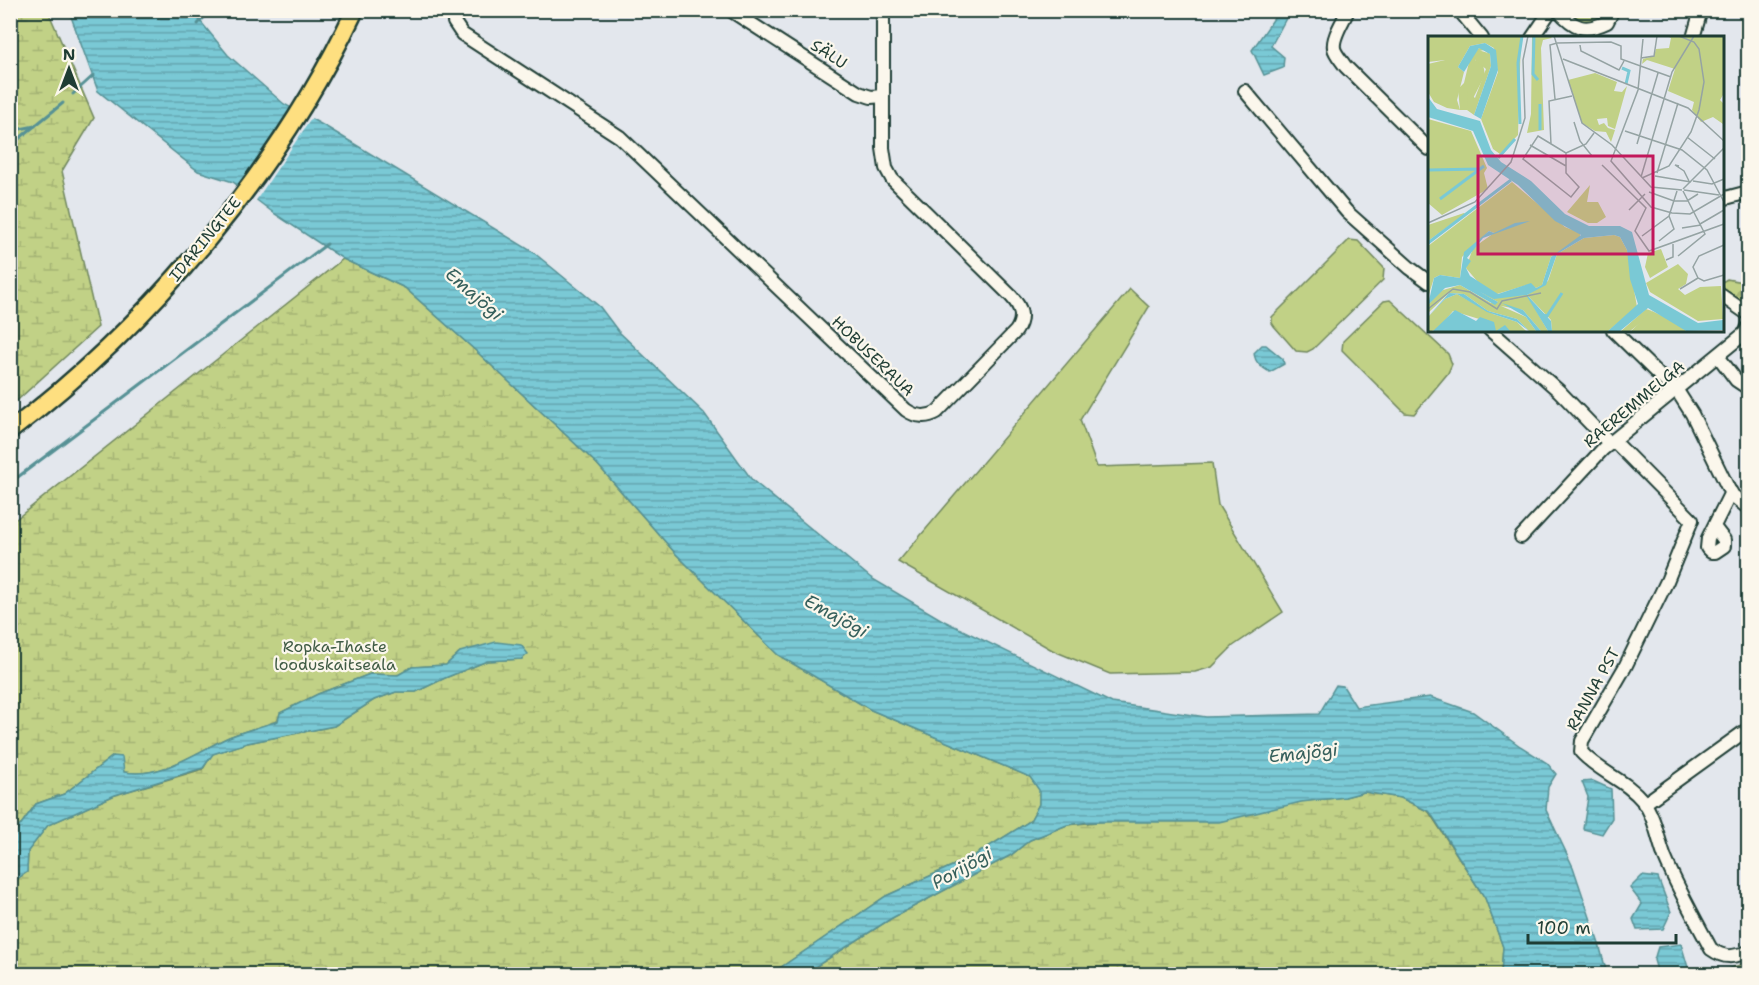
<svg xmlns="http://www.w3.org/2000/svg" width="1759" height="985" font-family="'Shantell Sans',sans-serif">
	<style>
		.green { fill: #c1d186; stroke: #70875d; stroke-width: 1.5 }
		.forest { fill: url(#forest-firs); stroke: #70875d; stroke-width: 1.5 }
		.wetland { fill: url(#wetland-marsh); stroke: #70875d; stroke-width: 1.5 }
		.water { fill: url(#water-rules); stroke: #569195; stroke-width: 1.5 }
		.pier { fill: #e3e7ed }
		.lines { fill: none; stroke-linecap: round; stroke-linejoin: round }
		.stream { stroke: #569195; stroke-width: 3 }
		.minor-casing { stroke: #1f3d34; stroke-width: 16 }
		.major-casing { stroke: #1f3d34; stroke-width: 21 }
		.minor { stroke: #fbf7ec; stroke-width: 12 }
		.major { stroke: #fedf80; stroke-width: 16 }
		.labels { text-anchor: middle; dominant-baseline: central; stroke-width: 4.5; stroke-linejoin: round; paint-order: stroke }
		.street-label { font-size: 16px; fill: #1f3d34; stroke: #fbf7ec }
		.park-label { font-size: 16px; fill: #3f5b44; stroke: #fbf7ec }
		.water-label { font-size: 18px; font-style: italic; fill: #36605c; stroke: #fbf7ec }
		.inset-river { fill: none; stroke: #7ac9d5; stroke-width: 3 }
		.inset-road { fill: none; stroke: #95a3a3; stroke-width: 1.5 }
		.view { fill: #c2185b; fill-opacity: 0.15; stroke: #c2185b; stroke-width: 3 }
		.inset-edge { fill: none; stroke: #1f3d34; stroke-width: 3 }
	</style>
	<defs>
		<pattern id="forest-firs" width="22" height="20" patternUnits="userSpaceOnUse" patternTransform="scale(1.5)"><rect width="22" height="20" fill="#c1d186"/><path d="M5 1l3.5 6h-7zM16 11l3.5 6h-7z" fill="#a5b474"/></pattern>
		<pattern id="wetland-marsh" width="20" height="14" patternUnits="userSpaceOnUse" patternTransform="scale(1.5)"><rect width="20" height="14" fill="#c1d186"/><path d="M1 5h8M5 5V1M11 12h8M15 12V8" fill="none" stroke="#a5b474"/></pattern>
		<pattern id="water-rules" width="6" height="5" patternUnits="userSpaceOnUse" patternTransform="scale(1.5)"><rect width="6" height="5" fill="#7ac9d5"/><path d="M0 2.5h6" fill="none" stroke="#63a4ae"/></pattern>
	</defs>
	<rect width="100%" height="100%" fill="#e3e7ed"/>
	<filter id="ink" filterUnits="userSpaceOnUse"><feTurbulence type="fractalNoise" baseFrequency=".0167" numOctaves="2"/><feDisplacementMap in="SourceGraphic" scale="12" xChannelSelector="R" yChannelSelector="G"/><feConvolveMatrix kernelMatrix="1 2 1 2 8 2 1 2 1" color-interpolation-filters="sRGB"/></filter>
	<g filter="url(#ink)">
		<g class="green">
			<path d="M1349,240L1358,241L1384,268L1383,280L1313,349L1307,352L1296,351L1274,326L1272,323V317Z"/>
			<path d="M1130,289L1149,307L1080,420L1097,467L1212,463L1218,505L1283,612L1233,646L1212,667L1195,672L1110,674L1054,651L898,562Z"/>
			<path d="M1390,300L1448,354L1452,364L1448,373L1414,414L1405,413L1342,350L1343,341L1384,301Z"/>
			<path d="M1748,962V974H1708V972L1714,974Z"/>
		</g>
		<g class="forest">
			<path d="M1562,11H1610L1601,21L1582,25Z"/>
			<path d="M1727,279L1748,283V308C1737,302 1723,296 1722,282Z"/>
		</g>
		<g class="wetland">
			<path d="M11,10L48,11L94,118L62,171L98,327L11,406Z"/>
			<path d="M343,259L405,288L476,351L597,464L676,554L778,655L871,710L1030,777L1040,790L1039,804L1030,821L972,857L886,896L771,974H11V883L27,872L28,851L48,825L115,795L203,769L212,754L247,743L334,726L374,700L396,692H416L445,678L487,661L522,659L460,652L446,665L412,667L398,675L370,674L318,694L280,713L278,721C262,726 245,731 229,737C196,752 161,779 124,772L113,756L64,794L36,804L11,838V523Z"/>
			<path d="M1364,792L1401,798L1429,812L1485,898L1503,947L1501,974H804L892,918L1011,855L1030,840L1067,825L1345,797Z"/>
		</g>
		<g class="water">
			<path d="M69,11H192L228,55L284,104L328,128L533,252L600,307L618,331L704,413L752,480L871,578L944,621L1112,703L1206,717L1319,714L1336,685L1343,686L1356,707L1430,697L1473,712L1520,746L1547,763L1556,774L1548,787L1546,810L1573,867L1599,944L1607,974H1501L1503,947L1485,898L1430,812L1401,798L1364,792L1345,797L1301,802L1219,822H1089L1067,825L1030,840L1011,855L892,918L804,974H771L886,896L972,857L1030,821L1039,804V790L1030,777L871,710L778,655L676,554L597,464L476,351L405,288L343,259L275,214L233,182L198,171L98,91Z"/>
			<path d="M1279,11H1290L1271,46L1284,57L1283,68L1264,75L1252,50Z"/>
			<path d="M1262,345H1266L1283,359L1284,364L1270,372C1261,367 1255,363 1254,353Z"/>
			<path d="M496,642L521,645L528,654L522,659L487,661L445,678L416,692H396L374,700L334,726L247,743L213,754L203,768L115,795L48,825L28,851L27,872L11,883V838L36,804L64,794L113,756L122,757L124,772C161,779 196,752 229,737C245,731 262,726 278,721L280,713L318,694L370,674L398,675L412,667L446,665L460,652Z"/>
			<path d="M1593,781L1611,789L1612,818L1602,834L1583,829L1588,797L1582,782Z"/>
			<path d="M1642,876L1658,878L1671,912L1663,929L1637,930L1633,919L1642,904L1630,888Z"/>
			<path d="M1681,944L1690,974H1658L1654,960L1658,947Z"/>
		</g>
		<path class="pier" d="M293,106L313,116L255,202L237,188Z"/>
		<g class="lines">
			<g class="stream">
				<path d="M198,24L211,10"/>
				<path d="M73,94L94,75"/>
				<path d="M10,131L35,126"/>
				<path d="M10,146L63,103"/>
				<path d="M10,483L327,244"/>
			</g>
			<g class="minor-casing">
				<g id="minor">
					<path d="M456,10L454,22L462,34L620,137L906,410C916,417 927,418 937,412L1016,331C1025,317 1021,307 1011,296L892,179L886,168L883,148V10"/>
					<path d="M730,10L859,93L871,97L883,96"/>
					<path d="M1348,10C1344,20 1332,37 1334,48C1335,54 1342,61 1345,66L1429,149"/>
					<path d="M1459,10L1482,38"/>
					<path d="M1558,10C1574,28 1584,33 1607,22L1613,10"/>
					<path d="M1532,38L1551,10"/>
					<path d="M1693,38L1701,10"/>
					<path d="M1245,91L1347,212L1410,268L1429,282"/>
					<path d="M1722,199L1748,192"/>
					<path d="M1722,296L1748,314"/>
					<path d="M1490,330L1559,391L1610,444"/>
					<path d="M1613,330L1670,386L1676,389L1692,414L1731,494L1748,508"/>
					<path d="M1718,356L1736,380L1748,388"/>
					<path d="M1614,441L1692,520L1667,581L1625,667L1582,741L1581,752C1599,772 1626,780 1643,801C1655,817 1658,840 1665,858C1678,889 1695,919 1711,949C1725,959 1733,957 1748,952"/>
					<path d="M1714,527L1724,540V546L1715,552H1711L1707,548L1708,538L1731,492"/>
					<path d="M1521,537L1603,449L1745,333L1748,327"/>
					<path d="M1644,804L1748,729"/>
				</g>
			</g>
			<g class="major-casing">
				<path id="major" d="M10,431C150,325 280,169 355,10"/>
			</g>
			<use href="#minor" class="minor"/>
			<use href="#major" class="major"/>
		</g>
	</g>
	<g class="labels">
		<g class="street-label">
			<text transform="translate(829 54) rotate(33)">SÄLU</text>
			<text transform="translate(205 239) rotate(-51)">IDARINGTEE</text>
			<text transform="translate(873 356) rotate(44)">HOBUSERAUA</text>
			<text transform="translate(1634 404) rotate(-40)">RAEREMMELGA</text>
			<text transform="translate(1593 689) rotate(-61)">RANNA PST</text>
		</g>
		<g class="park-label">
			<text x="335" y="646">Ropka-Ihaste<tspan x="335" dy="18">looduskaitseala</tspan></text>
		</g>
		<g class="water-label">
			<text transform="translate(474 294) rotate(41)">Emajõgi</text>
			<text transform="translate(836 616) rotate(29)">Emajõgi</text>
			<text transform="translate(1303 753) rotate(-6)">Emajõgi</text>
			<text transform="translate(962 868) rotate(-29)">Porijõgi</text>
		</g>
	</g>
	<g transform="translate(1428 36)">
		<rect width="296" height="296" fill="#e3e7ed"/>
		<path d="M122,0L124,2L115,4L113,12L116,94L99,97L103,78L104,1ZM162,149L159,166H170L178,181L169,187H160L139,176ZM36,177L37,178L0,205V189ZM233,213L240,231L222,242L217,231L220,217ZM250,228L260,238L258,248L250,253L257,259L272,251L293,250L295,283L270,285L222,256L218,247Z" fill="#c1d186"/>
		<path d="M239,0H295V59L292,64L295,67V88L285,81L273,86L264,74L266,66L240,55L247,33L219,24L214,28L215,23L226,20L228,13L241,12L243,2ZM50,14L60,17L47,24L55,28L57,39L39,74H32L30,53L36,47L42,22ZM167,37L189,46L186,55L194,56L199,50L187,93L180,90L179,82L169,83L171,89L176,87L180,92L187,94L183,106L178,96L167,95L154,87L140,44ZM32,249L63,267L70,266L51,256L62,260L99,259L120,295H113L95,274L73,270L98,281L108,295H101L89,283L60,275L36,258L21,257L0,277V269L12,255ZM29,258L65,278L89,286L98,295H67L61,286L25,275L10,293L0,296V281L17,263ZM218,273L224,275L220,281L202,295L192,296Z" fill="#c1d186"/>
		<path d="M0,0H93L90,99L72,118L65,113L53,83L70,36L66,12L57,7L42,10L30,31L36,36L29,64L32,74L19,72L6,66L0,56V28L17,24L0,26ZM51,12L57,13L62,18L63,30L46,79L39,74L40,55L47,62L58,33L47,24L50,19L60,17L56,14L47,16ZM0,83L43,95L59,132L56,137L60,153L14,179L0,167ZM84,146L137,191L152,197V202L123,221L114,249L108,252L102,248L69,258L55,252L38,232L45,212L66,197L61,195L34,221L32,242L12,239L6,242L1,258L0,210ZM186,199L192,201L199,214L209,271L180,295H124L123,284L99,259L120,245L129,218L156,202ZM224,275L247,286L258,295L202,296Z" fill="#c1d186"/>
		<path d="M57,7L68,14L70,34L53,83L46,79L63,30L62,18L51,12L36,36L30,31L42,10ZM0,61L9,73L52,85L63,114L73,126L103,145L137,178L161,190H192L204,196L221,259L270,287L295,284V294L258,295L220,272L192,295H180L210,268L202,243L199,214L192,201L186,199L156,202L129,218L118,249L99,259L123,285L124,295H120L98,259L66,263L52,256L70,266L67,269L32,249L17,252L0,269L6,242L12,239L32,242L36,216L61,195L66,197L87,187L102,185L55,202L39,222L43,225L38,232L42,240L70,258L103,247L108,252L114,249L123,221L153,199L127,185L90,149L60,129L45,95L0,81ZM21,257L36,258L60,275L89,283L101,295L89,286L59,276L29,258L17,263L0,281ZM74,267L95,274L113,295H108L98,281ZM27,274L48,285L52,281L66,286L68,295L77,289L82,295H5Z" fill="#7ac9d5"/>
		<path class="inset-river" d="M106,0L105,38L110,44M194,32L201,35L198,48M112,68V94M92,88L90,27L94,0M70,122L87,103M1,134L51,133M12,163L56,130M0,207L83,144M115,279L119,280L134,257"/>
		<path class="inset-road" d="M126,0L154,87L184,109L223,151L254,154M215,3L210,54L183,125L223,171L244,177L262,178L296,158M129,7L183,6L193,10V23L243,41M152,9L153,15L191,34L196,25M213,22L226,20L229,0M135,23L260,72L296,105M127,63L122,9L129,7M146,86L152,105L164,120M197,95L254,114L279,134L296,166M110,100L138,117V137L151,151L143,161L95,123ZM259,101L287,123M123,108L121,65L144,60M209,108L230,37M102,109L138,130M138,117L158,108L166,97M174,129L210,164M251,130L247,129L256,135L261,145M229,137L250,67M227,140L263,146M213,141L244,36L266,0M214,142L241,130L263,96L271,74L276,46L271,13L266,6L251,0M265,145L284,148L296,143M255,153L296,112M256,154L291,159M221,156L246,165H259L270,158M210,164L218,172L207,195L221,215L296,188M201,174L217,158M0,187L47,166L83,126L97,82L95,24L100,0M272,188L296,174M254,192L273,189M214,200L241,180L249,155M231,205L246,193L241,180M296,209L271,220L265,231L270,242L276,245L296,239M250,220L277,198L255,155M238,224L245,221V208M252,253L270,242M0,273L25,253L42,256L69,273L74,265L113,257"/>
		<path class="view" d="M50,120H225V218H50Z"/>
		<rect width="296" height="296" class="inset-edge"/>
	</g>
	<rect width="1759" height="985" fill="none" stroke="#fbf7ec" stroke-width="36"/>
	<rect x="18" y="18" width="1723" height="949" fill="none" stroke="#1f3d34" stroke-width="2" filter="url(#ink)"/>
	<g transform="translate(69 69)" stroke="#fbf7ec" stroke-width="4.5" paint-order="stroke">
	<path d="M0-4.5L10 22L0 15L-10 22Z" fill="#1f3d34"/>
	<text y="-9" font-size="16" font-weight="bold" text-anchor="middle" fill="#1f3d34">N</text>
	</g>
	<path d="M1528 934v9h148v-9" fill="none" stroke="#1f3d34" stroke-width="3"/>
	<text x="1537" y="934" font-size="18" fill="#1f3d34" stroke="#fbf7ec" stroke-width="4.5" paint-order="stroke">100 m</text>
</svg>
